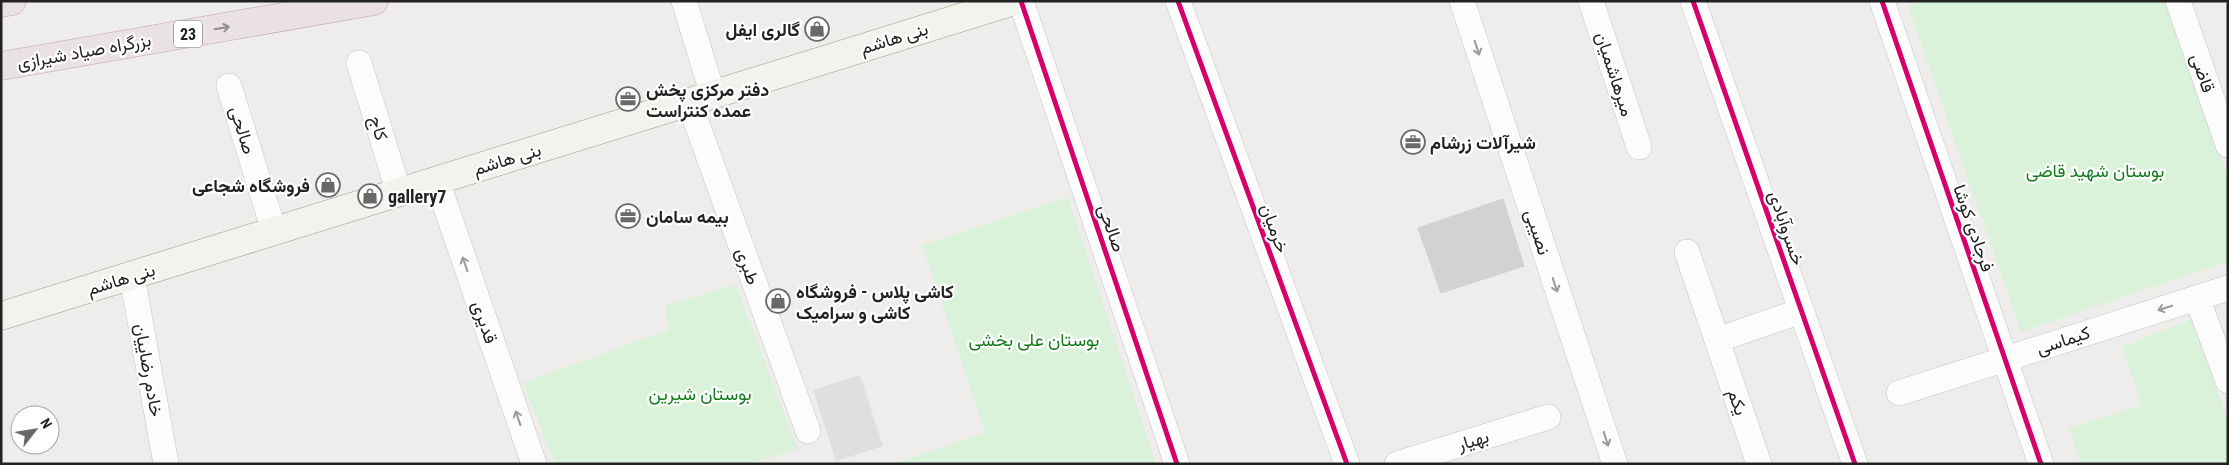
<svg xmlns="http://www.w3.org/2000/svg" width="2229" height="465" font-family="'Roboto Condensed',Vazirmatn,sans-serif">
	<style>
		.park { fill: #dbf2da }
		.parking { fill: #e0dfde }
		.building { fill: #d4d2d0; stroke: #d2cfcc }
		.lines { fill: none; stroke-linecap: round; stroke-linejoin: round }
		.street-casing { stroke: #c5c4c3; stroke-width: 26 }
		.secondary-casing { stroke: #979883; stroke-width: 29 }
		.highway-casing { stroke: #c2a3ad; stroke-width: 29 }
		.street { stroke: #fdfcfc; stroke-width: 25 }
		.secondary { stroke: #f3f3ed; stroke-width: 28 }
		.highway { stroke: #eae1e2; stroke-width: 28 }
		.cycleway-casing { stroke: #fff; stroke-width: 8 }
		.cycleway { stroke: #d6006c; stroke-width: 5 }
		.oneway { stroke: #908b8c }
		.oneway2 { stroke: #9a9a9a }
		.labels { text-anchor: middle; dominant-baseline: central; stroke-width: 4.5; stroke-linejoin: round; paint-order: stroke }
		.shield { fill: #fff; stroke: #646464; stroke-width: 1 }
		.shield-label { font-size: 16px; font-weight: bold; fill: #222 }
		.poi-label { font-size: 18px; font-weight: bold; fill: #222; stroke: #fff; text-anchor: start }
		.street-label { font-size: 18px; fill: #222; stroke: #fff }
		.park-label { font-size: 18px; fill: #147b1a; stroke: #fff }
	</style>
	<rect width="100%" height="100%" fill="#efedeb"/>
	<g class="park">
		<path d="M1923,1H2164L2228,176V262L2021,332L1908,6Z"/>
		<path d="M1068,197L1156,464H894L985,433L922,245Z"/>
		<path d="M736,285L798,449L750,464H555L523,383L668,330L666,305Z"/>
		<path d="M2191,319L2228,420V464H2081L2069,428L2142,405L2122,347Z"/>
	</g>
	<path class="parking" d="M860,375L883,446L836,461L813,390Z"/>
	<path class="building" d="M1503,199L1524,266L1441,293L1418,228Z"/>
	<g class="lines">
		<g class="street-casing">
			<g id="street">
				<path d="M684,1L713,95"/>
				<path d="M1021,1L1177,464"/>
				<path d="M1178,1L1347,464"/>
				<path d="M1462,1L1615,464"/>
				<path d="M1591,1L1639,147"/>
				<path d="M1693,1L1855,464"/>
				<path d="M1882,1L2041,464"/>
				<path d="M2178,1L2228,145"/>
				<path d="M359,63L399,193"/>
				<path d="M229,86L274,231"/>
				<path d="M689,102L808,431"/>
				<path d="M437,181L534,464"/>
				<path d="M1687,252L1759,464"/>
				<path d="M132,276L166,464"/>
				<path d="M2197,298L2228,381"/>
				<path d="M1717,340L1801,311"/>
				<path d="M1899,393L2228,288"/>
				<path d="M1397,464L1548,417"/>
			</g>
		</g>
		<g class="secondary-casing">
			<path id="secondary" d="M1,316L1014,1"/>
		</g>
		<g class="highway-casing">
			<g id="highway">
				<path d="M1,3L12,1"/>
				<path d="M1,66L374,1"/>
			</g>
		</g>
		<use href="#street" class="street"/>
		<use href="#secondary" class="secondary"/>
		<use href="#highway" class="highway"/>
		<g class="cycleway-casing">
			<g id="cycleway">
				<path d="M1021,1L1177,464"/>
				<path d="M1178,1L1347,464"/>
				<path d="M1693,1L1855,464"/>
				<path d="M1882,1L2041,464"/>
			</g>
		</g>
		<use href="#cycleway" class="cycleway"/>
	</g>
	<defs><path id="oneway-shaft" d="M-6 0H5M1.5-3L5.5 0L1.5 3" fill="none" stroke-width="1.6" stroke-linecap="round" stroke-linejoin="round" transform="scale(1.25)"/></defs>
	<use class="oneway" href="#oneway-shaft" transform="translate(222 28) rotate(-9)"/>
	<g class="oneway2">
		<use href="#oneway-shaft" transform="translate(1477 48) rotate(72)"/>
		<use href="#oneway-shaft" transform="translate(465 264) rotate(-109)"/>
		<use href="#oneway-shaft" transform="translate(1555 285) rotate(72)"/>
		<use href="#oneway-shaft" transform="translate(2165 308) rotate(162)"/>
		<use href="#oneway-shaft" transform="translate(518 418) rotate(-109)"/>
		<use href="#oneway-shaft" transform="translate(1606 439) rotate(72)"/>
	</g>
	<defs>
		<g id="shop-ring" transform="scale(1.25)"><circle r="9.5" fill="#fff" stroke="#6a6968" stroke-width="1.5"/><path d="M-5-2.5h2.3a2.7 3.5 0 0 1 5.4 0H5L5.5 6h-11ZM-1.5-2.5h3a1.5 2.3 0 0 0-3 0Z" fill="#6a6968"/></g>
		<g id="office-ring" transform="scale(1.25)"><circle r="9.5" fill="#fff" stroke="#6a6968" stroke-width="1.5"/><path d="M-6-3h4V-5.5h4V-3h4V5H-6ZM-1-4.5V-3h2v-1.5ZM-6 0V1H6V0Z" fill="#6a6968"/></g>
	</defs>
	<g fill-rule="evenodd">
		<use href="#shop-ring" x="817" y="29"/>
		<use href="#office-ring" x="628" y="99"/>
		<use href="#office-ring" x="1413" y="142"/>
		<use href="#shop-ring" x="328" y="185"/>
		<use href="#shop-ring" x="370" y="196"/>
		<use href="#office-ring" x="628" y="216"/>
		<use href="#shop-ring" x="778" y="301"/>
	</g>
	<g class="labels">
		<rect class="shield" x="174" y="20.5" width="28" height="27" rx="4"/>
		<g class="shield-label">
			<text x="188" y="34">23</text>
		</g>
		<g class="poi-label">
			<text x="800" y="29" text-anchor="end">گالری ایفل</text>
			<text x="646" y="89">دفتر مرکزی پخش<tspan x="646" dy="21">عمده کنتراست</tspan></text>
			<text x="1430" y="142">شیرآلات زرشام</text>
			<text x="310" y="185" text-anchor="end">فروشگاه شجاعی</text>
			<text x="388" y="196">gallery7</text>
			<text x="646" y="216">بیمه سامان</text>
			<text x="796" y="291">کاشی پلاس - فروشگاه<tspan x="796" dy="21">کاشی و سرامیک</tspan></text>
		</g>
		<g class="street-label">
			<text transform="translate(894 38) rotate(-17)">بنی هاشم</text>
			<text transform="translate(84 51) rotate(-10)">بزرگراه صیاد شیرازی</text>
			<text transform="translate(2203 73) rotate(71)">قاضی</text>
			<text transform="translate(1615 74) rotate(72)">میرهاشمیان</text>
			<text transform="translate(379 128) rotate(73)">کاج</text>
			<text transform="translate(243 130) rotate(73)">صالحی</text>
			<text transform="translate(507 159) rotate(-17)">بنی هاشم</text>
			<text transform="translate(1112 228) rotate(71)">صالحی</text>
			<text transform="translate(1275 228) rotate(70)">خرمیان</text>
			<text transform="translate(1787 228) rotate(71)">خسروآبادی</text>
			<text transform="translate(1974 228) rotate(71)">فرجادی کوشا</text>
			<text transform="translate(1538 232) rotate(72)">نصیبی</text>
			<text transform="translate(748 266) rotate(70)">طبری</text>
			<text transform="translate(121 279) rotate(-17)">بنی هاشم</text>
			<text transform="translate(485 322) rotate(71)">قدیری</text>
			<text transform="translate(2063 340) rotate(-18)">کیماسی</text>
			<text transform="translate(149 370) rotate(80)">خادم رضاییان</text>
			<text transform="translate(1738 402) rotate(71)">یکم</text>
			<text transform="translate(1473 440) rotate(-17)">بهیار</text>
		</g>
		<g class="park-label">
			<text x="2095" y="170">بوستان شهید قاضی</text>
			<text x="1034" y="339">بوستان علی بخشی</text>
			<text x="700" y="393">بوستان شیرین</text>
		</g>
	</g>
	<rect width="2229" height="465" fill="none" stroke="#222222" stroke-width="5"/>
	<g transform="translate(35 430) rotate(59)"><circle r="24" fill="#ffffff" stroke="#a7a7a7"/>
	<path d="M0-4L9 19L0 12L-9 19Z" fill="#6a6968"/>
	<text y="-8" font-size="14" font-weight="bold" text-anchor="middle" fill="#222222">N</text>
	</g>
</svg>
